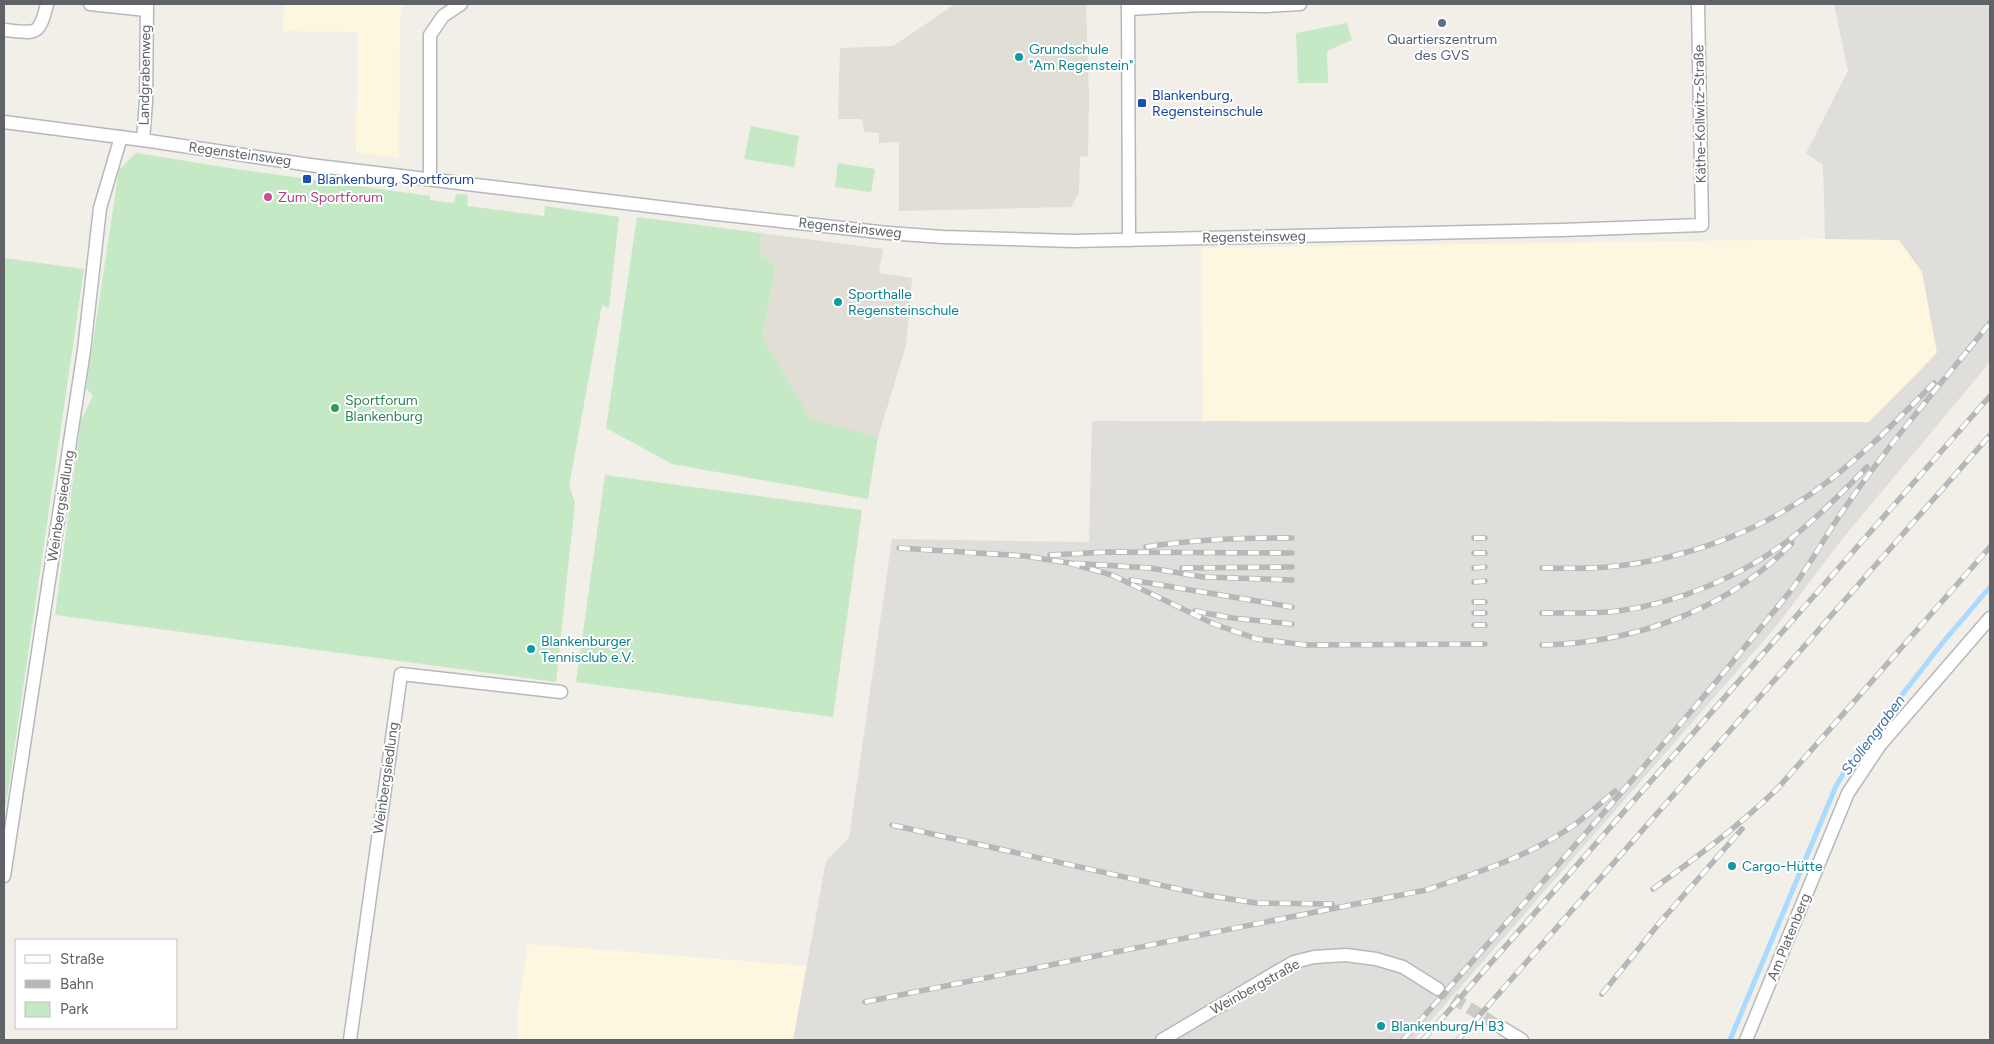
<svg xmlns="http://www.w3.org/2000/svg" width="1994" height="1044" font-family="Figtree,sans-serif">
	<style>
		.commercial { fill: #fef7e0 }
		.industrial { fill: #e0deda }
		.education { fill: #e1ded6 }
		.green { fill: #c5e8c5 }
		.lines { fill: none; stroke-linecap: round; stroke-linejoin: round }
		.stream { stroke: #aadaff; stroke-width: 5 }
		.minor-tunnel { stroke: #ccccc8; stroke-width: 12; stroke-dasharray: 12 6; stroke-linecap: butt }
		.minor-casing { stroke: #b5b8bc; stroke-width: 15 }
		.minor { stroke: #fff; stroke-width: 12 }
		.rail-casing { stroke: #b6b7b8; stroke-width: 5.5 }
		.rail { stroke: #fff; stroke-width: 4; stroke-dasharray: 11; stroke-linecap: butt }
		.service-dot { fill: #5c6f8a; stroke: #fff; stroke-width: 2 }
		.culture-dot { fill: #0f9aa8; stroke: #fff; stroke-width: 2 }
		.transit-dot { fill: #1a4fb4; stroke: #fff; stroke-width: 2 }
		.hotel-dot { fill: #d1479c; stroke: #fff; stroke-width: 2 }
		.leisure-dot { fill: #2e9e5b; stroke: #fff; stroke-width: 2 }
		.labels { text-anchor: middle; dominant-baseline: central; stroke-width: 4; stroke-linejoin: round; paint-order: stroke }
		.service-label { font-size: 14px; fill: #4e5e75; stroke: #fff }
		.culture-label { font-size: 14px; fill: #0d838f; stroke: #fff; text-anchor: start }
		.street-label { font-size: 14px; fill: #5f6368; stroke: #fff }
		.transit-label { font-size: 14px; fill: #164399; stroke: #fff; text-anchor: start }
		.hotel-label { font-size: 14px; fill: #b23c85; stroke: #fff; text-anchor: start }
		.leisure-label { font-size: 14px; fill: #27864d; stroke: #fff; text-anchor: start }
		.water-label { font-size: 15px; font-style: italic; fill: #4174aa; stroke: #fff }
	</style>
	<rect width="100%" height="100%" fill="#f1efe8"/>
	<g class="commercial">
		<path d="M284,4H402L400,25L399,158L356,152L358,32L283,31Z"/>
		<path d="M1825,239L1899,240L1922,271L1937,353L1869,422L1203,421L1201,248Z"/>
		<path d="M528,944L807,966L793,1040H518V1006Z"/>
	</g>
	<path class="industrial" d="M1834,4H1990V362L1843,538L1774,629L1414,1040H793L826,861L849,838L892,539L1089,542L1092,421L1869,422L1937,353L1922,272L1899,240L1825,239L1823,165L1806,153L1848,71Z"/>
	<g class="education">
		<path d="M955,4H1086L1089,98L1088,156L1080,157L1079,192L1071,207L899,211V142L879,143V133L864,132L862,119H838L840,48L893,46Z"/>
		<path d="M761,233L883,249L879,273L912,278L906,346L878,437L811,419L762,337L776,265L760,254Z"/>
	</g>
	<g class="green">
		<path d="M1347,23L1352,40L1327,51L1328,83H1298L1296,33Z"/>
		<path d="M751,126L799,136L794,167L744,159Z"/>
		<path d="M136,153L236,169L430,196V200L454,203L456,194L468,195L467,206L544,216L545,206L619,217L609,308L602,305L569,486L575,502L556,682L55,615L81,420L93,396L86,388L119,170Z"/>
		<path d="M838,163L875,169L871,192L835,187Z"/>
		<path d="M637,217L761,233L760,254L776,265L762,337L811,419L878,437L868,499L672,464L606,428Z"/>
		<path d="M4,258L84,269L6,806H4Z"/>
		<path d="M605,475L862,510L833,717L576,682Z"/>
	</g>
	<g class="lines">
		<path class="stream" d="M1730,1040L1836,786L1852,759L1944,641L1990,587"/>
		<path class="minor-tunnel" d="M1438,989L1502,1028"/>
		<g class="minor-casing">
			<g id="minor">
				<path d="M90,4L146,10"/>
				<path d="M1128,4L1129,240"/>
				<path d="M1128,9L1202,5L1266,6L1300,4"/>
				<path d="M4,30C36,33 39,37 47,4"/>
				<path d="M4,122L143,140L310,165L708,213L888,233L943,237L1073,241L1562,230L1702,225L1698,4"/>
				<path d="M143,140L146,102L147,4"/>
				<path d="M430,178V35L443,16L461,4"/>
				<path d="M4,876L84,350L100,208L121,137"/>
				<path d="M1502,1028L1522,1040"/>
				<path d="M350,1040L401,674L561,692"/>
				<path d="M1162,1040L1275,973L1294,962L1314,957L1346,955L1376,959L1403,967L1438,989"/>
				<path d="M1746,1040L1848,793L1880,745L1990,618"/>
			</g>
		</g>
		<use href="#minor" class="minor"/>
		<g class="rail-casing">
			<g id="rail">
				<path d="M1968,350L1990,323"/>
				<path d="M1474,538H1485"/>
				<path d="M1146,547C1196,539 1242,538 1292,538"/>
				<path d="M899,548L1025,556L1069,563L1150,568L1203,577L1292,580"/>
				<path d="M1474,553H1485"/>
				<path d="M1050,555L1108,552L1292,553"/>
				<path d="M1069,563L1112,575L1214,624L1257,639L1306,645L1485,644"/>
				<path d="M1182,568L1292,567"/>
				<path d="M1474,568L1485,567"/>
				<path d="M1542,568C1564,568 1586,569 1607,567C1687,560 1768,529 1831,479C1868,451 1901,416 1934,383"/>
				<path d="M1131,580L1292,607"/>
				<path d="M1474,582L1485,581"/>
				<path d="M1474,602H1485"/>
				<path d="M1195,611L1232,618L1292,624"/>
				<path d="M1474,613H1485"/>
				<path d="M1542,613C1568,613 1593,614 1618,611C1679,603 1741,576 1789,540C1817,518 1843,492 1867,467"/>
				<path d="M1474,625H1485"/>
				<path d="M1542,645C1634,643 1728,610 1792,543"/>
				<path d="M892,825L1205,895L1256,903L1332,904"/>
				<path d="M1653,889C1697,857 1739,826 1778,788L1990,547"/>
				<path d="M1602,994L1661,921L1742,829"/>
				<path d="M865,1002L1426,890C1477,873 1530,856 1574,825C1588,815 1602,802 1615,791"/>
				<path d="M1403,1040C1531,894 1662,751 1784,599C1809,569 1826,533 1849,502C1887,447 1930,397 1972,345"/>
				<path d="M1423,1040L1990,396"/>
				<path d="M1458,1040L1990,435"/>
			</g>
		</g>
		<use href="#rail" class="rail"/>
	</g>
	<circle class="service-dot" cx="1442" cy="23" r="5"/>
	<g class="culture-dot">
		<circle cx="1019" cy="57" r="5"/>
		<circle cx="838" cy="302" r="5"/>
		<circle cx="531" cy="649" r="5"/>
		<circle cx="1732" cy="866" r="5"/>
		<circle cx="1381" cy="1026" r="5"/>
	</g>
	<g class="transit-dot">
		<rect x="1137" y="98" width="10" height="10" rx="2.5"/>
		<rect x="302" y="174" width="10" height="10" rx="2.5"/>
	</g>
	<circle class="hotel-dot" cx="268" cy="197" r="5"/>
	<circle class="leisure-dot" cx="335" cy="408" r="5"/>
	<g class="labels">
		<g class="service-label">
			<text x="1442" y="39">Quartierszentrum<tspan x="1442" dy="16">des GVS</tspan></text>
		</g>
		<g class="culture-label">
			<text x="1029" y="49">Grundschule<tspan x="1029" dy="16">"Am Regenstein"</tspan></text>
			<text x="848" y="294">Sporthalle<tspan x="848" dy="16">Regensteinschule</tspan></text>
			<text x="541" y="641">Blankenburger<tspan x="541" dy="16">Tennisclub e.V.</tspan></text>
			<text x="1742" y="866">Cargo-Hütte</text>
			<text x="1391" y="1026">Blankenburg/H B3</text>
		</g>
		<g class="street-label">
			<text transform="translate(145 75) rotate(-89)">Landgrabenweg</text>
			<text transform="translate(1700 114) rotate(-91)">Käthe-Kollwitz-Straße</text>
			<text transform="translate(240 154) rotate(8)">Regensteinsweg</text>
			<text transform="translate(850 228) rotate(6)">Regensteinsweg</text>
			<text transform="translate(1254 237) rotate(-1)">Regensteinsweg</text>
			<text transform="translate(61 506) rotate(-81)">Weinbergsiedlung</text>
			<text transform="translate(386 778) rotate(-82)">Weinbergsiedlung</text>
			<text transform="translate(1789 937) rotate(-68)">Am Platenberg</text>
			<text transform="translate(1255 987) rotate(-29)">Weinbergstraße</text>
		</g>
		<g class="transit-label">
			<text x="1152" y="95">Blankenburg,<tspan x="1152" dy="16">Regensteinschule</tspan></text>
			<text x="317" y="179">Blankenburg, Sportforum</text>
		</g>
		<g class="hotel-label">
			<text x="278" y="197">Zum Sportforum</text>
		</g>
		<g class="leisure-label">
			<text x="345" y="400">Sportforum<tspan x="345" dy="16">Blankenburg</tspan></text>
		</g>
		<g class="water-label">
			<text transform="translate(1873 735) rotate(-53)">Stollengraben</text>
		</g>
	</g>
	<rect width="1994" height="1044" fill="none" stroke="#5f6368" stroke-width="10"/>
	<rect x="15" y="939" width="162" height="90" fill="#ffffff" stroke="#bfc1c3"/>
	<rect x="25" y="955" width="25" height="8" fill="#ffffff" stroke="#bfc1c3"/>
	<text x="60" y="964" font-size="15" fill="#5f6368">Straße</text>
	<rect x="25" y="980" width="25" height="8" fill="#b6b7b8" stroke="#bfc1c3"/>
	<text x="60" y="989" font-size="15" fill="#5f6368">Bahn</text>
	<rect x="25" y="1002" width="25" height="15" fill="#c5e8c5" stroke="#bfc1c3"/>
	<text x="60" y="1014" font-size="15" fill="#5f6368">Park</text>
</svg>
